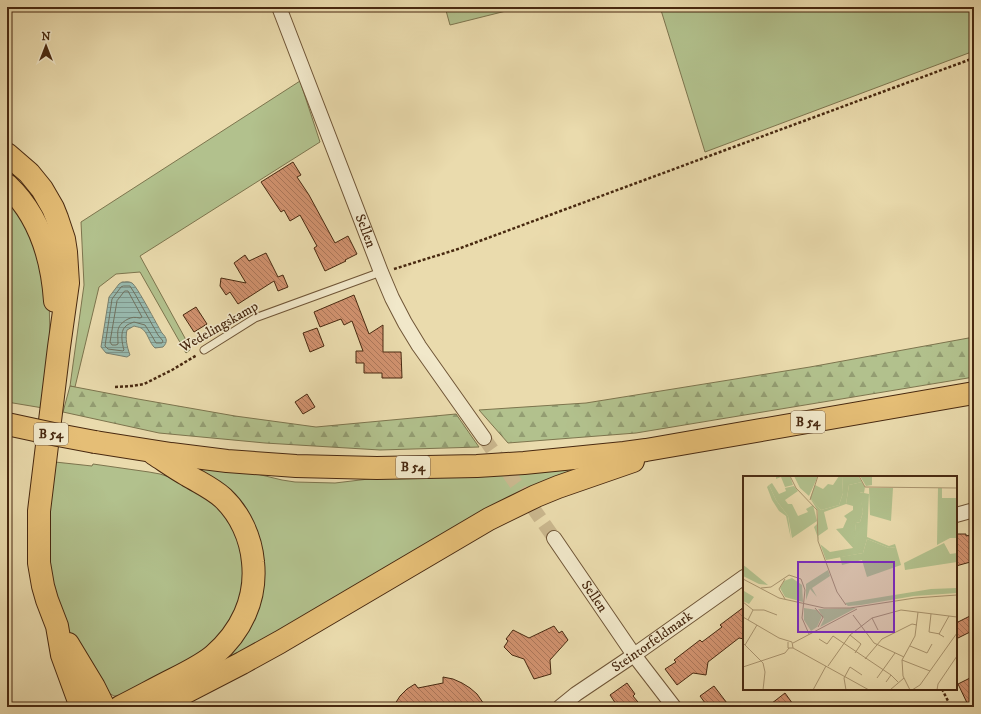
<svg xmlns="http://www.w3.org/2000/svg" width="981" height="714" font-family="'IM FELL DW Pica',serif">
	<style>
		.grass { fill: #b2c18d; stroke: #7d754e }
		.forest { fill: url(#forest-firs); stroke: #7d754e }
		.water { fill: url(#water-rules); stroke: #78806f }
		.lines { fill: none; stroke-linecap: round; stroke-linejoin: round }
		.shore { stroke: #707260; stroke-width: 1 }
		.building { fill: url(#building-back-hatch); stroke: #482910 }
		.street-tunnel { stroke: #cab78e; stroke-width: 14; stroke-dasharray: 14 7; stroke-linecap: butt }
		.lane-casing { stroke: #705637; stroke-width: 9 }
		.street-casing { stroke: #705637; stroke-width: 16 }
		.highway-casing { stroke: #482910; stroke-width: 24 }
		.path { stroke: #482910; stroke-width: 2.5; stroke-dasharray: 3 2; stroke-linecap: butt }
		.lane { stroke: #f1e8ca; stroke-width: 7 }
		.street { stroke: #f1e8ca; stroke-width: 14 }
		.highway { stroke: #e5be76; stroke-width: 22 }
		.highway-bridge-casing { stroke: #482910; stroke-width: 24; stroke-linecap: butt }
		.highway-bridge { stroke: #e5be76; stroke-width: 22 }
		.labels { text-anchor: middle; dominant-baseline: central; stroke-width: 3; stroke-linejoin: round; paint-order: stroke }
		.shield { fill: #f1e8ca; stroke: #7b6248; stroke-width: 1 }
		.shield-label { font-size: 13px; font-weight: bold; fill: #482910 }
		.street-label { font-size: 14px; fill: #482910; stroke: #f1e8ca }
		.inset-road { fill: none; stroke: #a9946e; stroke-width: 1 }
		.view { fill: #7b2cbf; fill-opacity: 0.15; stroke: #7b2cbf; stroke-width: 2 }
		.inset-edge { fill: none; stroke: #482910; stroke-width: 2 }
	</style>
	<defs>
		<pattern id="forest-firs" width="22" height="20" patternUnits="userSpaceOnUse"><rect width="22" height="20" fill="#b2c18d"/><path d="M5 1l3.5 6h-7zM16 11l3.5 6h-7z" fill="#939d72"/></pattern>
		<pattern id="water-rules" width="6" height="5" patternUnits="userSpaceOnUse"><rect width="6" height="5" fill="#98baaf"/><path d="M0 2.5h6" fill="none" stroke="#7e978d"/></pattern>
		<pattern id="building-back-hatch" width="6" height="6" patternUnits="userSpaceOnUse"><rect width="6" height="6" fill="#d1926f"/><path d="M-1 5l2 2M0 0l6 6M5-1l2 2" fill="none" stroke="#ac775a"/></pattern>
	</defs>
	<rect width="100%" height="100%" fill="#eadbad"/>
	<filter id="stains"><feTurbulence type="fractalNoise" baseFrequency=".005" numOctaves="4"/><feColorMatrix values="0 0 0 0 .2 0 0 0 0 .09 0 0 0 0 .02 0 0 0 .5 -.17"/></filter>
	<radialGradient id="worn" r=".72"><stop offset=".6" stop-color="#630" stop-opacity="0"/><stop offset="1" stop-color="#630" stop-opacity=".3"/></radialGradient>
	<g class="grass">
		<path d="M445,7H522L450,25Z"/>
		<path d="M660,7H974V51L705,152Z"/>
		<path d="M300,81L320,142L140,256L191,349L186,353L140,272L116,274L99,287L75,387L70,386L84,285L81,222Z"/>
		<path d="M7,195L32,231L49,296L50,338L43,408L7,402Z"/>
		<path d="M55,462L92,466L93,464L149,472L160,474L187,483L228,515L246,561L239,610L206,652L118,696H114L107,692L71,636L63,618L49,572L47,536Z"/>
		<path d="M590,466L146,707H132L213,665L259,555L196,472V467L237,471L257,474L282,480L295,482L335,483L377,478Z"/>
	</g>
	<g class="forest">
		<path d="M974,337V377L636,433L508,443L479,410L586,403L810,367Z"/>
		<path d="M70,386L138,399L235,416L316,427L456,414L479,447L380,450L265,443L159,433L63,412Z"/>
	</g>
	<path class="water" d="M122,282C125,282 129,281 132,283C137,286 157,325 162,333C167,338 168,342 163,347L155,348C149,343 148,332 141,328C139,327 137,327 134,326L127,330C125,338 127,347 130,355L127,357L106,353L101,347L109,297L119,284Z"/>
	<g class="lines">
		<g class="shore">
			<path d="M124,286H130L135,294L158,335L163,341L162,343H156L152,336L145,325L134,322C132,323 127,324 125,327C120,331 122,344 124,350L123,351L108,349L105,346L112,299L121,287Z"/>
			<path d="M125,291H128L142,317L140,318C135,317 132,317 128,319C115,326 118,332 118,344L116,345H112L110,342L117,301Z"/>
		</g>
	</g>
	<g class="building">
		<path d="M293,162L301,175L297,177L309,195L335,243L348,236L357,254L345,260L346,261L325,271L314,248L317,246L300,215L290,221L284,210L281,212L261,182Z"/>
		<path d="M266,253L278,277L283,275L288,287L278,291L274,281L238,304L230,292L226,295L220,286L221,278L246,283L234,263L245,255L249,261Z"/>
		<path d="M354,295L369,334L383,325V352H401L402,378H382V373H364V363H356V351H363L352,321L344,325L341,319L320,327L314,312Z"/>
		<path d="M196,307L207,324L194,332L183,315Z"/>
		<path d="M317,328L324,346L310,352L303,333Z"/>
		<path d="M307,394L315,407L303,414L295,402Z"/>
		<path d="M956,534H966V536L974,534V561L956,566Z"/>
		<path d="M744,607V639L739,638L708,662L706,675L693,673L677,685L665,669L676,662L674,660L700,640L702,642L722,627L720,625Z"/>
		<path d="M974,614V630L956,639V623Z"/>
		<path d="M554,626L559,633L562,631L568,640L550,660L551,674L534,679L524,659L512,655L504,647L508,641L506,639L513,630L529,638Z"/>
		<path d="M974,676V707H969L958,684Z"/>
		<path d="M443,677L453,679L462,683L470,688L477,694L486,707H393L400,696L407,689L415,684L418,688L443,683Z"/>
		<path d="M627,683L635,694L633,696L642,707H618L610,695Z"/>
		<path d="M714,686L730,707H708L700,696Z"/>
		<path d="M785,693L795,707H767Z"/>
	</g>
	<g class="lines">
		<path class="street-tunnel" d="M484,438L554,538"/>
		<g class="lane-casing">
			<path id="lane" d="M204,350L255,318L381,272"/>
		</g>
		<g class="street-casing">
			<g id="street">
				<path id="s1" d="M279,7L381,272L392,298L405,323L419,346L484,438"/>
				<path d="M956,515L974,510"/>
				<path id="s2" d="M554,538L634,655L674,707"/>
				<path id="s3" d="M560,707L576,694L634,655L744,577"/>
			</g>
		</g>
		<g class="highway-casing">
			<g id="highway">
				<path d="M7,154L29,173L42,189L53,208L57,218L64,239L66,252L68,283L59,347L39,511V563L43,586L47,600L57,626L62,655L81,707"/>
				<path d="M7,185C40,216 52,257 55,301"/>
				<path d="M95,442L171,454L227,461L296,466L377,468L477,466L524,463L624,453L646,450L974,393"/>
				<path d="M68,644L94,687L104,707"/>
				<path d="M120,707C138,698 156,688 174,679C188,672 202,665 213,656C241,632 257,599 253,562C251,538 240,514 223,498C212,488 200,483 187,475C176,469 165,461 154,454"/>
				<path d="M157,707L242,663L280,642L489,519L536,496L558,487L633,461"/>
			</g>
		</g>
		<g class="path">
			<path d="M394,269L458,249L974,58"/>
			<path d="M115,387L132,386L144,384L172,370L197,355"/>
			<path d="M942,689L951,707"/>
		</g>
		<use href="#lane" class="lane"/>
		<use href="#street" class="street"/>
		<use href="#highway" class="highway"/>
		<g class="highway-bridge-casing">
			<path id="highway-bridge" d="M7,424L58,435L95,442"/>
		</g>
		<use href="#highway-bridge" class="highway-bridge"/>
	</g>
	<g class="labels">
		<g class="shield">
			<rect x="791" y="411" width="34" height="22" rx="3"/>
			<rect x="34" y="423" width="34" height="22" rx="3"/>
			<rect x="396" y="456" width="34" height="22" rx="3"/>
		</g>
		<g class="shield-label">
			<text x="808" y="422">B 54</text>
			<text x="51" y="434">B 54</text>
			<text x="413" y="467">B 54</text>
		</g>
		<g class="street-label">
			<text stroke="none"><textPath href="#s1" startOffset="240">Sellen</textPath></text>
			<text transform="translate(219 327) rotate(-30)">Wedelingskamp</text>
			<text stroke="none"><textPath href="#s2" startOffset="71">Sellen</textPath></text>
			<text stroke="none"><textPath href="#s3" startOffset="113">Steintorfeldmark</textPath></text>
		</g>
	</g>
	<g transform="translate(743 476)">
		<rect width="214" height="214" fill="#eadbad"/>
		<path d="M33,0H47L50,9L42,11L38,1L33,3ZM51,0H75L66,20L57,12ZM96,0H99L100,17L96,29L78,34L67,22L72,9L80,13L85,8L90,9ZM117,0H129V9L123,10ZM119,6L122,11L121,17L117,16L120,36L117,46L113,47L111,73L93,53L100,52L104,43L101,40L110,34V30L103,28L106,9ZM29,7L36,18L43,15L42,12L51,10L55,15L42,24L45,28H49L55,40L65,36L63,33L70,29L74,45L49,62L45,40L33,24L26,9ZM126,12H150L148,45L127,39ZM195,12H199V22H214V62H207L194,69ZM124,63L146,72L153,71L158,89L124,101L119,84L99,89L97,81L120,77ZM201,67L207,78L214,77V86L162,94L161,87ZM0,89L3,91L25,109L16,108L0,100ZM85,94L87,100L69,112L74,121L67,113L63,124V108ZM49,102L59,109L60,126L42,121L37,112L41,105ZM61,132L74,134L79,140L74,151L68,155L61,144ZM113,132L77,151L81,143L75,133Z" fill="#b2c18d"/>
		<path d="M99,0H115L119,6L106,9L103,28L81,36L85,53L75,60L77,68L87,76L110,72L113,47L117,46L120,36L116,16L126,18L124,61L146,70L152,68L153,71L146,72L124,63L120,77L83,84L71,51L75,47V35L67,22L78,34L96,29L100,17ZM26,9L33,24L45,40L48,63L43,40L36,35L29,24L24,11ZM214,112V117L171,120L118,129L105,130L102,127L188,113ZM1,115L11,121L6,128L0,125Z" fill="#b2c18d"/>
		<path class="inset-road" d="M47,0L53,12L74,34L75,65L94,116L103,129M116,0L122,11L214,12M67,24L75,0M0,103L36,122L81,132H107L172,122L214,119M42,103L36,113L42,123M18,112L28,111L46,99L58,103L62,114L59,142L66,158M0,126L10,134M72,132L80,141L75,151M188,138L186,156L197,158M110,139L131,167L161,181M0,141L36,162L49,166L50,172H45V166M129,142L135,154M5,144L10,134H21L34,139M107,159L118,168L112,177M201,161L196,158L206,140M76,163L84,168L90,160L148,199M0,167L20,187L22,196L20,214M50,167L114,133M2,169L14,149M167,170L184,177L189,168M50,172L126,214M122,183L139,163L169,148L174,149M159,184L187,195M85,190L107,159L129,142L158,134L214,141M0,191L42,177L46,172M134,202L152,177M143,206L148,199L155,206M70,214L83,190M103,214L101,202L107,191L119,199M147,214L161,202M167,214L160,200L159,184L172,160L175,136M169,214L177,209L214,157M194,214L195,208L214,180"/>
		<path class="view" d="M55,86H151V156H55Z"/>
		<rect width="214" height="214" class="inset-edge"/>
	</g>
	<rect width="981" height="714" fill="none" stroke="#eadbad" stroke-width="24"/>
	<rect x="8" y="8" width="965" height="698" fill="none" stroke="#482910" stroke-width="2"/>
	<rect x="12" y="12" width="957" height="690" fill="none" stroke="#482910"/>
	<g transform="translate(46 46)" stroke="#f1e8ca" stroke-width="3" paint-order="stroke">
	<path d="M0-3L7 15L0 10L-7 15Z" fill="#482910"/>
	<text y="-6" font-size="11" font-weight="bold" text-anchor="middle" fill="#482910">N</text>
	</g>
	<rect width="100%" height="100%" filter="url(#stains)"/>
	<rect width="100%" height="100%" fill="url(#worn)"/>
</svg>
